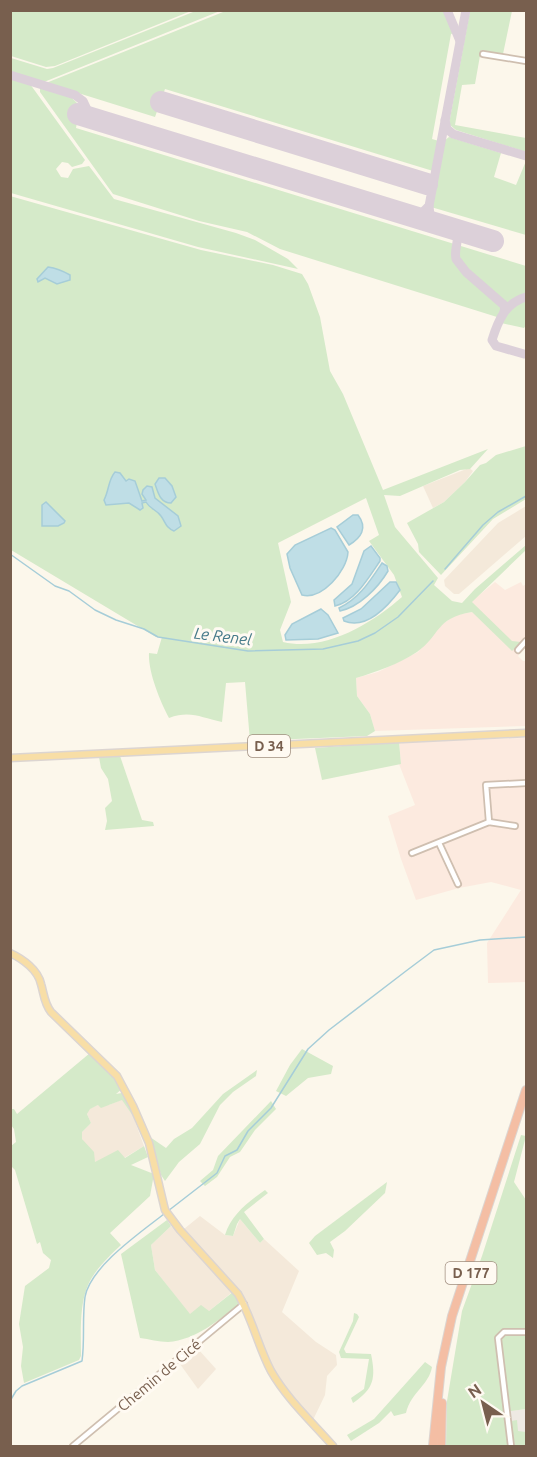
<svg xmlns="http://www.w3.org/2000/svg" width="537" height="1457" font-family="Ubuntu,sans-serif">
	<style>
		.residential { fill: #f4e9da }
		.commercial { fill: #fceadf }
		.industrial { fill: #eee9e3 }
		.green { fill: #d5eac9; fill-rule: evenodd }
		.water { fill: #bfdee6; stroke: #a6cdd8; stroke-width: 1.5 }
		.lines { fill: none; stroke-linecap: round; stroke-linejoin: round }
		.stream { stroke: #a6cdd8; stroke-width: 1.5 }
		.taxiway { stroke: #dcd0d9; stroke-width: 9 }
		.runway { stroke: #dcd0d9; stroke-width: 22 }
		.minor-casing { stroke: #cfbfb0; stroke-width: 8 }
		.major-casing { stroke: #dcd5d1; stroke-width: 9 }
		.highway-casing { stroke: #dcd5d1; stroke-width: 10 }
		.minor { stroke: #fff; stroke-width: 4.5 }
		.major { stroke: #f8dea6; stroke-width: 6 }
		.highway { stroke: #f4bea4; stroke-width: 8 }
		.labels { text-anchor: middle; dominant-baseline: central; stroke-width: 6; stroke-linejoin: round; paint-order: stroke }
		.shield { fill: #fffaf2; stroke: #a08e7f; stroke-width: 1.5 }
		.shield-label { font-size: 14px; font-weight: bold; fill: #785f4e }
		.street-label { font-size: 15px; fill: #785f4e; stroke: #fffaf2 }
		.water-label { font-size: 16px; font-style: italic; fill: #477b8a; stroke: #fffaf2 }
	</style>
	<rect width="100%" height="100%" fill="#fcf7eb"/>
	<g class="residential">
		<path d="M469,468L473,471L465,482L444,502L433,508L423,486Z"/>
		<path d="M526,506V536L459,594H454L445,586L444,580L498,523Z"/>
		<path d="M123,1099L133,1116L144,1146L124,1158L95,1162L82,1139V1132L91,1123L87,1114L89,1109L98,1105H109Z"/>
		<path d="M200,1216L225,1235L233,1236L240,1219L260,1243L264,1239L299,1271L282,1312L316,1342L336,1355L337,1365L327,1376L325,1395L313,1420L279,1379L266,1356L236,1289L209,1311L190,1315L155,1270L151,1245L171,1226L179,1233Z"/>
		<path d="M198,1349L216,1369L198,1389L180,1364Z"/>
	</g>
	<g class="commercial">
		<path d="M495,582L505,590L521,582L523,586L526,584V647L518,656L523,661H526V726L375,731L370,714L357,696L356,678L378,672L418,652L441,625L456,615L472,612V601Z"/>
		<path d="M526,738V982L488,983L487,943L521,890L491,882L459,888L416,900L401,859L388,816L415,805L399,764H401L399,742Z"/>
	</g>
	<path class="industrial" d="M526,1409V1446H509L505,1412Z"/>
	<g class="green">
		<path d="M198,10L220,11L44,82L11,72V58L47,69L53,68Z"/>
		<path d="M228,10L444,11L454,33L451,34L432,139L439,141L433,171L165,89L155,117L46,83Z"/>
		<path d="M10,11L11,10L191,11L55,66L46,67L11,56Z"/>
		<path d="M470,11H512L503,54L481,50L475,84L462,85L455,125L526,138V152L456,130L450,125V118Z"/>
		<path d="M10,78L30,84L85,160L82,164L72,167L68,163L62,162L56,169L61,177L68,178L73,169L89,166L114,199L236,233L255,240L288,259L298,269L198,247L11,193Z"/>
		<path d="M40,86L70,96L80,106L76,128L526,266V295C514,296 503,306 497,317L280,249L247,232L199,221L113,194L40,92Z"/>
		<path d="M449,137L501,153L494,177L516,185L526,161V235L431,207L444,141Z"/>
		<path d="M10,196L201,250L273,265L302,274L308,284L320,317L330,371L343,394L383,490L488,449L470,469L460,470L400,496L384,495L395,527L438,578L434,585L452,601L462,603L475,589L526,545V550L472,602L512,641L521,642L512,651L472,612C435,618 441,635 417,652C399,664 376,672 356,678L357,696L370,714L375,731L367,736L250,741L245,682L226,683L222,722C201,718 191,710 169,718C160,701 148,672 149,653L157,654L162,637H156L11,550ZM366,498L379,535L369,541L394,575L402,597C371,624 325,652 283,642L280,630L291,602L278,543Z"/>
		<path d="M526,300V325L524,328L501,323C506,312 516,303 526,300Z"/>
		<path d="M526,446V499L493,519L441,575L419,552L418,544L407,523L444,502L465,482L480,465L486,463L496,455Z"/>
		<path d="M399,742L401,764L322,780L315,748Z"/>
		<path d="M120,756L142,820L153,822L154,826L105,830L107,821L105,808L112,801L108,779L101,768L99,757Z"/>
		<path d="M302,1049L333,1066L331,1074L308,1078L286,1096L276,1091L290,1065Z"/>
		<path d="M90,1053L113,1074L123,1088L116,1094L127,1092L137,1114L133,1116L122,1100L101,1108L98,1105L90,1109L87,1114L91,1123L82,1132V1139L94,1152L95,1162L118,1150L125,1158L144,1146L148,1157L131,1165L154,1174L150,1196L110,1233L121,1245C109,1256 94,1271 88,1285C79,1306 81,1334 81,1356L79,1360L24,1383L21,1366L23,1347L19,1324L25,1286L49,1268L51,1260L43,1253L40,1242L37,1244L15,1170L11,1166V1146L16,1142L14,1129L11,1125V1109H14L17,1114L23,1109Z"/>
		<path d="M257,1070L256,1076L233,1092L220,1105L200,1144L179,1162L165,1181L161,1175L150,1137L166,1148L174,1139L192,1128L223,1094Z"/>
		<path d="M271,1101L276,1109L255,1130L240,1152L230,1157L217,1177L205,1186L200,1181L213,1170L218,1156Z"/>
		<path d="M521,1135L526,1136L514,1182L526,1200V1409L505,1412L509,1446H446L447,1401L462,1311L482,1256Z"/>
		<path d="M387,1182L385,1193L345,1231L330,1242L334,1250L333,1258L326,1253L317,1255L309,1243L315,1236Z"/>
		<path d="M265,1190L268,1193L244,1212L264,1239L260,1243L240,1219L237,1224L233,1236L225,1235C231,1215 248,1202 265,1190Z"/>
		<path d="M167,1220L171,1226L151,1245L155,1270L190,1314L201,1305L209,1311L233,1292L240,1303C219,1320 196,1340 168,1342C159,1342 149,1339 140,1338L121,1254Z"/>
		<path d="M354,1313L357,1314L359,1317L344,1349L346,1353L371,1354C376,1378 374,1389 353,1403L351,1398L364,1389L369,1359L341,1358L339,1352L353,1321Z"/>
		<path d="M425,1362L432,1367C429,1385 411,1392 406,1413L394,1416L391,1411L379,1423L351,1441L347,1435L374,1419Z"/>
		<path d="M517,1420L518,1431L526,1432V1446H515L511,1421Z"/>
	</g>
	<g class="water">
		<path d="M48,267C55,268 63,271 70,275V280L57,284L45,278L38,282L37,279Z"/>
		<path d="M115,472L120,473L126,481L129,479L135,481L142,501L146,500L142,494L143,490L147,486L152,487L155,498L178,516L181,526L174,531C166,528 166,523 161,516C157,510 150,509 146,502L142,503L143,508L140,510L129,503L106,505L104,500C109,491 108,480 115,472Z"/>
		<path d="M159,478H165L172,486L176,497L171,503C160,503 158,492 155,484Z"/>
		<path d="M46,502L65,521L64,523L58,526H42V505Z"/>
		<path d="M353,515H358C368,528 361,538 349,545L337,527Z"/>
		<path d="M331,528L335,530L348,552C347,571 322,600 302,595L290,568L287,554L295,545Z"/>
		<path d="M371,546L380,558V561C369,577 355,602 335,606L334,600L352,584L364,551Z"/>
		<path d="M382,563L387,566L388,571C378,588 359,607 340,611L339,608C359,599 370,581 382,563Z"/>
		<path d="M390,582H396L400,590C388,606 366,630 344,621L343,618L361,609Z"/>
		<path d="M321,609L328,615L338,633L318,639L286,640L285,635L292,624Z"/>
	</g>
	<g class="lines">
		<g class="stream">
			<path d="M10,554L55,586L69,591L95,610L116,620L144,629L158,637L248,651L323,649L358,641L375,633L398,617L433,581"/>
			<path d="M445,569L483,525L498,512L526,496"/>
			<path d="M168,1211L217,1173L225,1156L237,1150L248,1131L271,1108L308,1049L329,1030L406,971L434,950L480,940L526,937"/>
			<path d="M10,1401L16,1391L22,1386L82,1361C85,1340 82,1318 85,1297C90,1267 141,1232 164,1214"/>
		</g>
		<g class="taxiway">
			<path d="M447,10L460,41"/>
			<path d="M10,75L75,95L83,101L91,118"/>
			<path d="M445,120L447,129L453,134L526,156"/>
			<path d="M429,206L430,215L438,224"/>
			<path d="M410,216L420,215L429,206L466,10"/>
			<path d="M452,228C463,238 453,247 456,259L466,272L505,306L504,312"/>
			<path d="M458,238L463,234H470"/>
			<path d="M524,354L496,346L492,340C498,321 505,303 526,297"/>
		</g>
		<g class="runway">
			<path d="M161,102L427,184"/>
			<path d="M78,114L493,241"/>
		</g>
		<g class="minor-casing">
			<g id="minor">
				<path d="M483,54L526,61"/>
				<path d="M518,650L526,641"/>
				<path d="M489,822L486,785L526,783"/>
				<path d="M439,843L458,884"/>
				<path d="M412,853L489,822L515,826"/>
				<path d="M73,1446L244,1304"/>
				<path d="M511,1446L498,1338L504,1332H526"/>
			</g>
		</g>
		<g class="major-casing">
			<g id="major">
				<path d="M10,758L526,733"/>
				<path d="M10,953C23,959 38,970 41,984C44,994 44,1003 51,1012L117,1076L133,1106L149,1143L165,1210L180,1230L238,1294C252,1318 258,1346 271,1371C287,1399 312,1422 333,1446"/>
			</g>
		</g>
		<g class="highway-casing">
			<g id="highway">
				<path d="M433,1446L441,1367L452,1316L526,1090"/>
				<path d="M441,1446L442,1403"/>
			</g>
		</g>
		<use href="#minor" class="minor"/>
		<use href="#major" class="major"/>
		<use href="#highway" class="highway"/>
	</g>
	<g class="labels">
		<g class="shield">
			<rect x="248" y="735" width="42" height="22" rx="4.5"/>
			<rect x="445.5" y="1262" width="51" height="22" rx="4.5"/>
		</g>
		<g class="shield-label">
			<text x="269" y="746">D 34</text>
			<text x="471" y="1273">D 177</text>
		</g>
		<g class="street-label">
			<text transform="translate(159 1375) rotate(-40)">Chemin de Cicé</text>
		</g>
		<g class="water-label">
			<text transform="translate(223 636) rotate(7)">Le Renel</text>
		</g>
	</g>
	<rect width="537" height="1457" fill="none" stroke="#785f4e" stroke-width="24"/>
	<g transform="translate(483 1403) rotate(325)" stroke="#fffaf2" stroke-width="4.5" paint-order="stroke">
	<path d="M0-4.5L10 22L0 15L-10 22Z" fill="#785f4e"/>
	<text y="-9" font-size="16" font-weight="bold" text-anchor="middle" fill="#785f4e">N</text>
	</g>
</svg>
